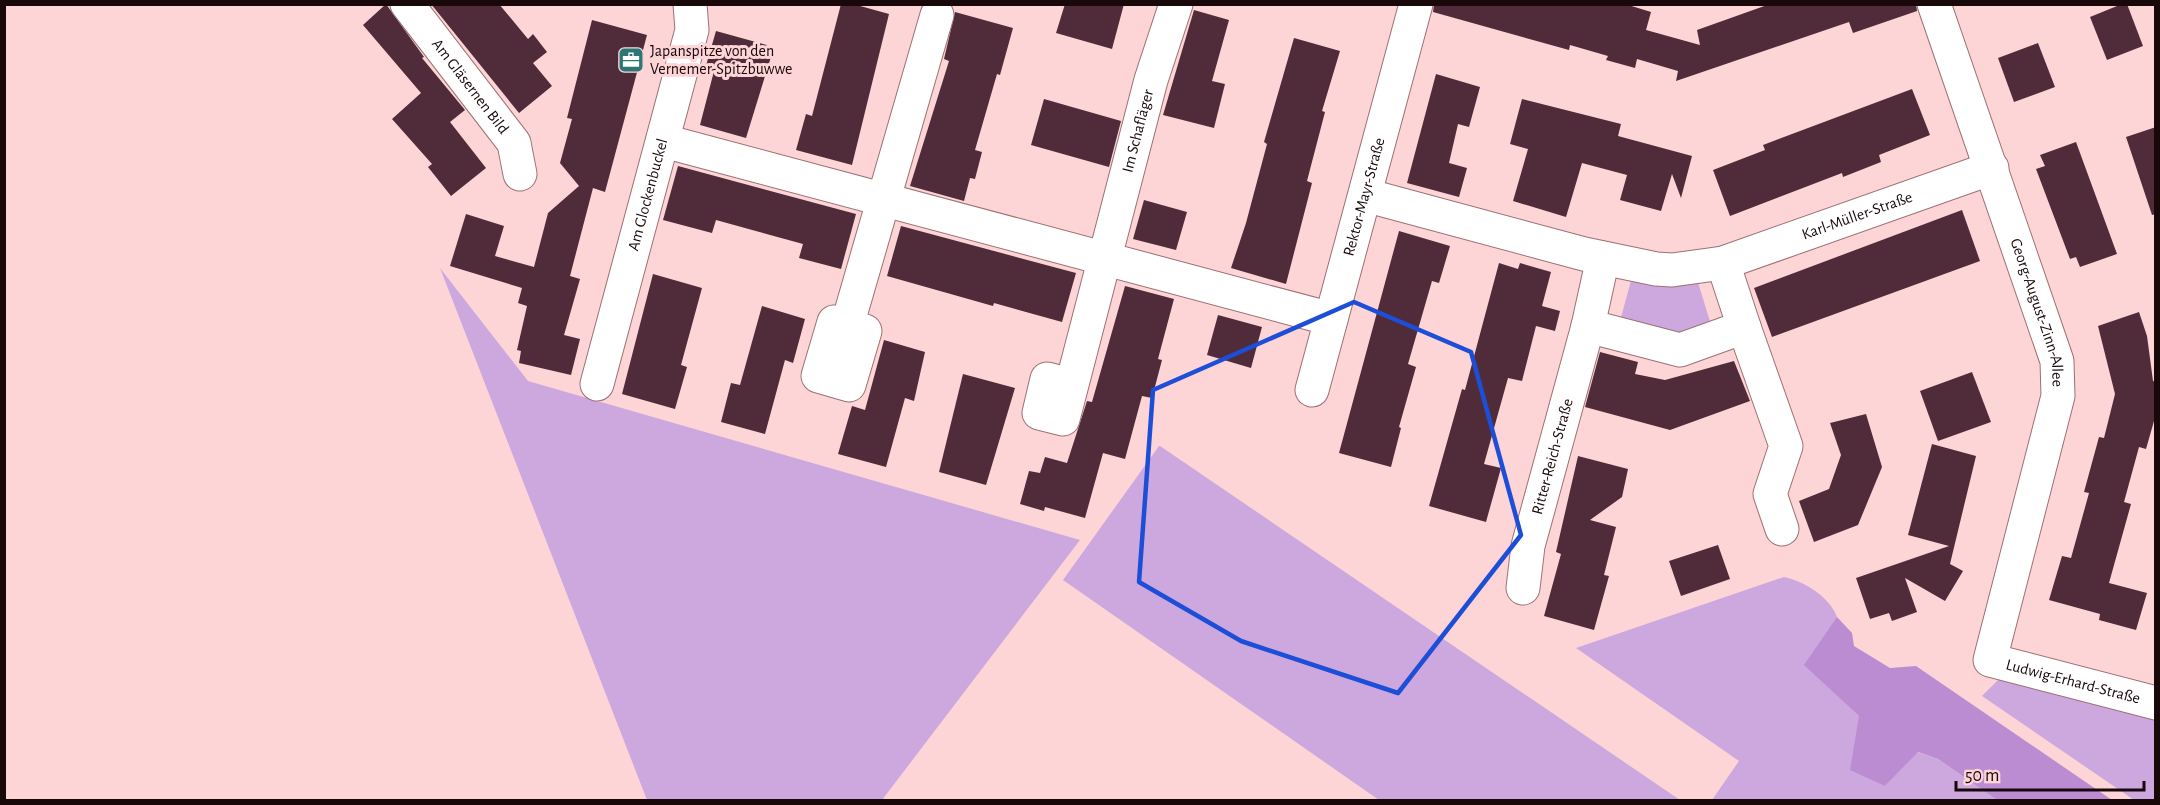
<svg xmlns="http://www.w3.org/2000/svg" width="2160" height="805" font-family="'Alegreya Sans',sans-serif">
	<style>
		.green { fill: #cca8de }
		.forest { fill: #bc8cd2 }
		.building { fill: #502c3b }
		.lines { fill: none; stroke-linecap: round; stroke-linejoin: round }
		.minor-casing { stroke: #9c7073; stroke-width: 35 }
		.minor { stroke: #fff; stroke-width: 33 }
		.marked { fill: none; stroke: #1d4ed8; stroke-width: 4.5; stroke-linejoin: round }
		.labels { text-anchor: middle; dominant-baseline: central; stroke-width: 6; stroke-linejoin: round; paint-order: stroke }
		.poi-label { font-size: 16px; fill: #18080a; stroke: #fdd5d7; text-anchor: start }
		.street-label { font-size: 16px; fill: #18080a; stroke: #fdd5d7 }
	</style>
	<rect width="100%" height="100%" fill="#fdd5d7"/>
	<g class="green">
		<path d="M440,268L528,381L1080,540L882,800H647Z"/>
		<path d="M1696,276L1712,328L1682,338L1620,321L1632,277Z"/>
		<path d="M1159,446H1160L1680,800H1379L1063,580Z"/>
		<path d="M1784,577C1804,581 1830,597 1837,617L1828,634L1838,696L1859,716L1885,786L1917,752L1938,759L1997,800H1712L1739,761L1576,648Z"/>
		<path d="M2003,675L2155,717V800H2134L1982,696Z"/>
	</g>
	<path class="forest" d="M1837,617L1852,633L1854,646L1890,668L1916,666L2112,800H1997L1938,759L1918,752L1885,786L1850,770L1859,716L1804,665Z"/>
	<g class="building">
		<path d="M386,4L424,57L422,58L465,110L450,122L486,168L451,196L428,167L432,164L392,119L421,93L363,25Z"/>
		<path d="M431,4H499L528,39L533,34L547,52L533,63L552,86L519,113Z"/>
		<path d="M841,4H853L889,14L852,165L796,150L806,114L812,116Z"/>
		<path d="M1065,4H1124L1112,49L1056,33Z"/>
		<path d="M1434,4H1625L1651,12L1646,30L1700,45L1697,30L1770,4H1916L1917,11L1853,33L1849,22L1676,81L1678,71L1637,59L1635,68L1606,60L1608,56L1570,45L1569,50L1433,12Z"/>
		<path d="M2122,4H2127L2143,46L2107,60L2090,17Z"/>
		<path d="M1194,10L1229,20L1212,81L1225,84L1214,128L1163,115Z"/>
		<path d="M955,12L1013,28L1000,75L997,74L975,150L982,152L975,179L970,178L964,201L910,186L949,61L944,59Z"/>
		<path d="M592,20L647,35L605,192L593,188L570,276L580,279L564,335L580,339L571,375L519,363L521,351L517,350L527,306L518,303L522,288L450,266L466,214L504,226L495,256L534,267L548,213L579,186L560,163L572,119L567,118Z"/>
		<path d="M716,31L774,47L746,138L700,125L714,71L705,69Z"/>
		<path d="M1294,38L1340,51L1322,111L1325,112L1307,181L1312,183L1286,284L1231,268L1246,223L1267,144L1264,142Z"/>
		<path d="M2038,43L2055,87L2014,102L1998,58Z"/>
		<path d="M1436,74L1480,87L1469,127L1458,124L1449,163L1467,168L1459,197L1407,183Z"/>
		<path d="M1912,89L1930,135L1879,155L1881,162L1843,177L1842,173L1730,216L1713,170L1765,150L1763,145Z"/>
		<path d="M1044,99L1121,121L1109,167L1031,145Z"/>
		<path d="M1522,99L1621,124L1618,136L1692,156L1681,198L1672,174L1661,211L1620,200L1627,175L1582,163L1566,217L1513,201L1528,149L1510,144Z"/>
		<path d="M2156,127V214L2152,215L2126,137Z"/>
		<path d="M2076,142L2117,254L2080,267L2076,257L2070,259L2036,169L2045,166L2040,155Z"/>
		<path d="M678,166L856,214L841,269L799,258L803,244L716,220L712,233L663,220Z"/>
		<path d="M1144,200L1187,212L1176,250L1133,239Z"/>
		<path d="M1962,210L1980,261L1772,337L1754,288Z"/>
		<path d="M901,226L1076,273L1062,322L994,303L993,306L887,276Z"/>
		<path d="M1399,231L1450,246L1439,283L1432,281L1408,364L1416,367L1399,427L1401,428L1391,467L1339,453Z"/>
		<path d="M1499,263L1518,269L1520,263L1551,272L1542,306L1560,311L1555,331L1536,326L1522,381L1508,378L1484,464L1501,468L1486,522L1429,506L1462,389L1465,390Z"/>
		<path d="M653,274L702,288L681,365L687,367L675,409L622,394Z"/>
		<path d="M1125,286L1174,299L1158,359L1162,360L1152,398L1142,396L1125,459L1103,453L1085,518L1045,507L1044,511L1020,504L1029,471L1040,473L1045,457L1067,463L1087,401L1092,402Z"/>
		<path d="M762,306L805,319L793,363L785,360L765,434L721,422L731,383L740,385Z"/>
		<path d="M2139,312L2147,336L2153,381L2156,382V414L2146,449L2139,447L2124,502L2131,504L2109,583L2147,593L2136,630L2099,620L2100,614L2049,600L2062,556L2071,558L2089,493L2084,492L2099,437L2104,438L2115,394L2098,326Z"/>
		<path d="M1218,315L1262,327L1251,368L1207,355Z"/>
		<path d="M884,340L925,352L914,401L905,398L886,467L838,454L852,406L865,410Z"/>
		<path d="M1600,352L1638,362L1635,374L1665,380L1734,361L1750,401L1670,430L1585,407Z"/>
		<path d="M1972,372L1991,422L1938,441L1920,391Z"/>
		<path d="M963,374L1015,388L986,485L939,472Z"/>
		<path d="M1866,414L1882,467L1858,525L1814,542L1799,501L1829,489L1841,455L1830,423Z"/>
		<path d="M1932,444L1976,456L1950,564L1963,571L1945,601L1905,578L1917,612L1892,621L1889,613L1870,619L1856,578L1949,546L1908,535Z"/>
		<path d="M1578,456L1628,469L1622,497L1590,520L1616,527L1604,575L1609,576L1594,630L1544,616L1561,554L1556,552Z"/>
		<path d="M1718,545L1730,579L1681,596L1669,561Z"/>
	</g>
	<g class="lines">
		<g class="minor-casing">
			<g id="minor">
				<path id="s1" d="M407,4L514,143L520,174"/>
				<path id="s2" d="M1934,4L2057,361L2058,396L1990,660L2156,703"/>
				<path d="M664,141L1331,319"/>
				<path id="s3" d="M1365,195L1584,254L1656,269L1672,270L1723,263L1992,168"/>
				<path d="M1603,258L1588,326L1680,350L1744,327L1723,263"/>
				<path d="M847,326L834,322L818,376L849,385L865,331L847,326L937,15"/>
				<path d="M1744,327L1786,446L1770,494L1782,529"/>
				<path id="s4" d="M597,384L692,30L690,4"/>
				<path id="s5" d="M1071,385L1047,379L1039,413L1063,419L1151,80L1176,4"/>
				<path id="s6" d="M1312,390L1416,4"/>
				<path id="s7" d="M1523,588L1528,546L1588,326"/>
			</g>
		</g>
		<use href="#minor" class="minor"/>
	</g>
	<path class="marked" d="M1354,302L1471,352L1521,535L1398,693L1241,641L1139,582L1153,390Z"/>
	<defs>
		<g id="office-square" transform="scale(1.35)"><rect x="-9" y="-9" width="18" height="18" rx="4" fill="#2c7675" stroke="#fdd5d7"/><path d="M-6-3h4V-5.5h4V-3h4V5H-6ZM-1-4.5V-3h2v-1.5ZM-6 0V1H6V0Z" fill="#fff"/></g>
	</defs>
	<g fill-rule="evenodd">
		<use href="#office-square" x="631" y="60"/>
	</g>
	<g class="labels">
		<g class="poi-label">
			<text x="650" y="51">Japanspitze von den<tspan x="650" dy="18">Vernemer-Spitzbuwwe</tspan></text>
		</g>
		<g class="street-label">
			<text stroke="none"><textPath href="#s1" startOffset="104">Am Gläsernen Bild</textPath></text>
			<text stroke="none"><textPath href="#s5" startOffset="382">Im Schafläger</textPath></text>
			<text stroke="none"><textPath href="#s4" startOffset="196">Am Glockenbuckel</textPath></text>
			<text stroke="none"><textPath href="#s6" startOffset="200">Rektor-Mayr-Straße</textPath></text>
			<text stroke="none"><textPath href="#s3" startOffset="510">Karl-Müller-Straße</textPath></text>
			<text stroke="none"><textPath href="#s2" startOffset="326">Georg-August-Zinn-Allee</textPath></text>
			<text stroke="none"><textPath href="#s7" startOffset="135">Ritter-Reich-Straße</textPath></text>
			<text stroke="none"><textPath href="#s2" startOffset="771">Ludwig-Erhard-Straße</textPath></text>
		</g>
	</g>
	<rect width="2160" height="805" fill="none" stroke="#18080a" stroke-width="12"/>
	<path d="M1956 781v9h188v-9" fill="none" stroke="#18080a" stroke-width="3"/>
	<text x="1965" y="781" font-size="18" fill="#18080a" stroke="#fdd5d7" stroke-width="4.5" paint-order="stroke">50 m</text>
</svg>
